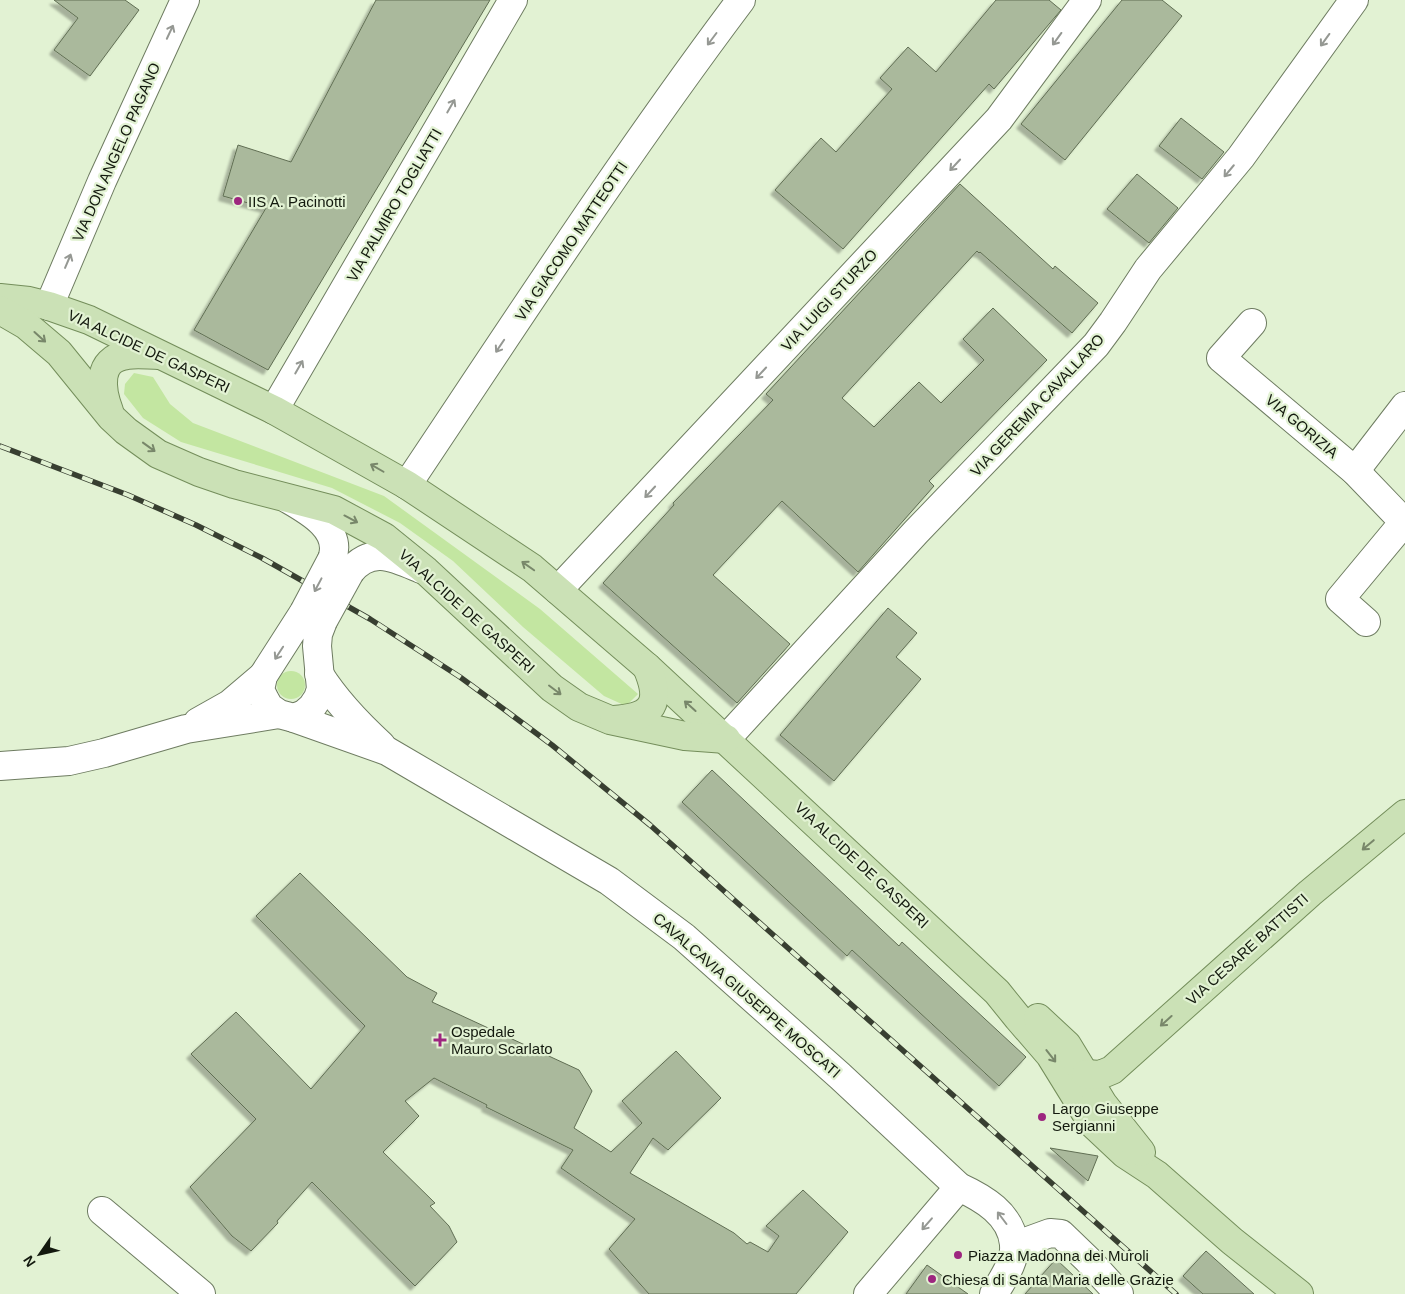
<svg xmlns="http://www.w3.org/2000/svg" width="1405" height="1294" font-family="Helvetica,sans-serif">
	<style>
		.green { fill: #c3e6a1 }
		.building { fill: #aab99c; stroke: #606e53; filter: url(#shadow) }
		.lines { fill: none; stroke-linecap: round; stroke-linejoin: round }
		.minor-casing { stroke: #6e7c61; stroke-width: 30 }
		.major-casing { stroke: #748e5b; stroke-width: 30 }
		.minor { stroke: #fff; stroke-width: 28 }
		.major { stroke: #cbe1b6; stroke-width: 28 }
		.rail-casing { stroke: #383f31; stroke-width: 5.5 }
		.rail { stroke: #e2f2d3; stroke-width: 4; stroke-dasharray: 11; stroke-linecap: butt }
		.minor-bridge-casing { stroke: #6e7c61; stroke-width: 30; stroke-linecap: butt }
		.minor-bridge { stroke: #fff; stroke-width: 28 }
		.oneway { stroke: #959893 }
		.oneway2 { stroke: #78876a }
		.poi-dot { fill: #9d267f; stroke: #e2f2d3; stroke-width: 2 }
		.labels { text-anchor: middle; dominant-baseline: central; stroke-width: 4.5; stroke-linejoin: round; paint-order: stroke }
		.street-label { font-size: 15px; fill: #13190e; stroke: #e2f2d3 }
		.poi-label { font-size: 15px; fill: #13190e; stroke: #e2f2d3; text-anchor: start }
	</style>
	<defs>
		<filter id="shadow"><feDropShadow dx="-4.5" dy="4.5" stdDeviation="1" flood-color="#0004"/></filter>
	</defs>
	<rect width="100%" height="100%" fill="#e2f2d3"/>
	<g class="green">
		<path d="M134,373L153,377L170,404L193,423L384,496L540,609L638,694L626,706L604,696L523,627L453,561L400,523L332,488L181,442L143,418L124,394L125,384Z"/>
		<circle cx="291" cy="685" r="14"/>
	</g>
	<g class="building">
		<path d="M54,0H125L139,10L90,76L54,50L78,18Z"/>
		<path d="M376,0H490L268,370L194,330L266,208L223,196L238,145L291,162Z"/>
		<path d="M996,0H1049L1061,10L994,89L989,84L843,249L775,190L821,138L836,152L892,89L880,78L908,47L936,72Z"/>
		<path d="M1122,0H1162L1182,16L1065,160L1021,124Z"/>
		<path d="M1181,118L1224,152L1202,179L1159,146Z"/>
		<path d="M1137,174L1178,208L1149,243L1107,209Z"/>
		<path d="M960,184L1053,269L1055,266L1098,303L1072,333L980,252L979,253L977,251L842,398L874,427L919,382L941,403L984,360L963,339L993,308L1047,360L929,481L934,486L858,572L782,501L713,575L790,644L737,703L603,583L674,505L673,503L773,400L766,394Z"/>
		<path d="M888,608L917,633L896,657L921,679L834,781L780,735Z"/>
		<path d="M712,770L899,946L902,942L1026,1057L999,1086L852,950L847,956L682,802Z"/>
		<path d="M300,873L407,977L437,993L432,1002L579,1070L592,1091L574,1128L611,1152L642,1123L622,1101L676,1051L721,1098L668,1150L653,1138L630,1173L734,1233L747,1244L750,1242L768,1252L779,1236L766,1226L803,1190L848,1232L796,1294H649L609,1249L635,1219L561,1168L573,1150L486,1107L487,1105L434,1078L405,1101L419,1116L383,1152L435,1203L430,1206L449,1226L457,1242L415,1286L312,1182L277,1221L278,1223L251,1251L232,1236L190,1187L256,1119L191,1054L236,1012L311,1089L365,1026L256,916Z"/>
		<path d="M1050,1148L1098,1156L1088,1181Z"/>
		<path d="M1206,1251L1254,1294H1203L1183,1276Z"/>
		<path d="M1056,1259L1093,1294H1025Z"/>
		<path d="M927,1265L968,1294H906Z"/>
	</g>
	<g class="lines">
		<g class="minor-casing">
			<g id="minor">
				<path d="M49,306L102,181L185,0"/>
				<path d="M1252,323L1221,358L1355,471L1405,406"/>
				<path d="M274,410L513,0"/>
				<path d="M1355,471L1404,522L1340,599L1366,622"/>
				<path d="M407,485C516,322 623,157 741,0"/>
				<path d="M288,499C309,511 343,530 332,559"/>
				<path d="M350,572C371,545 395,558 421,569"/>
				<path d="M558,590L999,119L1087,0"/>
				<path d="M304,612L263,676L260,690L265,700L269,707L279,714L294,718L304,714L312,707L318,698L321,689L317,646L318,634L323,621"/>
				<path d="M319,674C336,701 357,723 381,745"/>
				<path d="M294,718L387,751L609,881L684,937L840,1076L959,1187C983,1198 1011,1214 1014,1244C1016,1261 1002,1280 994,1294"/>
				<path d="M198,722L230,704L263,676"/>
				<path d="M726,739L916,532L1096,345L1113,322L1148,269L1241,157L1354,0"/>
				<path d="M0,766L69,761L104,753L186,729L279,714"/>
				<path d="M102,1211L201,1294"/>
				<path d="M1014,1244L1028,1241L1050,1233L1061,1234L1088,1260L1119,1294"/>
				<path d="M868,1294L959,1187"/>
			</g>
		</g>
		<g class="major-casing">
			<g id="major">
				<path d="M0,298L29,301L49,306L89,320L274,410L407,485L532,568L647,667L997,992L1018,1018L1050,1055L1092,1123L1125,1154L1157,1175L1232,1241L1299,1294"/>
				<path d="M0,310L26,325L59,353L111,417L126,431L158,454L199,472L234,484L334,510L384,537L426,571L552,688L579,707L610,720L685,736L726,739"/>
				<path d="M109,411C101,390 96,359 127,355C138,353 148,355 159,355"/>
				<path d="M614,720C654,717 662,703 647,667"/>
				<path d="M1038,1018L1067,1045L1103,1104L1141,1152"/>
				<path d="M1086,1074L1100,1075L1112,1070L1310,893L1405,814"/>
			</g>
		</g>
		<use href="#minor" class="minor"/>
		<use href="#major" class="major"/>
		<g class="rail-casing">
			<path id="rail" d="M0,446L128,495L196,525L262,558L370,619L460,677L505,710L552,745L650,825L1176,1294"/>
		</g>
		<use href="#rail" class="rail"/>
		<g class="minor-bridge-casing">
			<g id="minor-bridge">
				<path d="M304,612L332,559"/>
				<path d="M323,621L350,572"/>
			</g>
		</g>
		<use href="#minor-bridge" class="minor-bridge"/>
	</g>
	<defs><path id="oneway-shaft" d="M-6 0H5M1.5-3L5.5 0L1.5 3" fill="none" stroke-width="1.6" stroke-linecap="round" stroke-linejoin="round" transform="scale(1.25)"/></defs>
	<g class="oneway">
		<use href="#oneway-shaft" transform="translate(170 32) rotate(-65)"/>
		<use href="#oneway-shaft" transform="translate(712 39) rotate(127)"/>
		<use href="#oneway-shaft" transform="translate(1057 39) rotate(126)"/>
		<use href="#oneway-shaft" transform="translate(1325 40) rotate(126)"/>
		<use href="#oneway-shaft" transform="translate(451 106) rotate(-60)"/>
		<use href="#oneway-shaft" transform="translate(955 165) rotate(133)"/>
		<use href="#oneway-shaft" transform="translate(1229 171) rotate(130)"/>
		<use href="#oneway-shaft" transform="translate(68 261) rotate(-67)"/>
		<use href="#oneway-shaft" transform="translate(500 346) rotate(124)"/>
		<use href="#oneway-shaft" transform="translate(299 367) rotate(-60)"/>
		<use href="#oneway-shaft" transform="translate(761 373) rotate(133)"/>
		<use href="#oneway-shaft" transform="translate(650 492) rotate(133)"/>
		<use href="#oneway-shaft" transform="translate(318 585) rotate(118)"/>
		<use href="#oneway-shaft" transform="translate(279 653) rotate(123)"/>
		<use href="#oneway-shaft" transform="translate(1002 1218) rotate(-127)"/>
		<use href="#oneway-shaft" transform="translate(927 1224) rotate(131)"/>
	</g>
	<g class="oneway2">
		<use href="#oneway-shaft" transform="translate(40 337) rotate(42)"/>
		<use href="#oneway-shaft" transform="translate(149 447) rotate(36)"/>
		<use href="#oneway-shaft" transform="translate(377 468) rotate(-150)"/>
		<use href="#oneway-shaft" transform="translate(351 519) rotate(28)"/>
		<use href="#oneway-shaft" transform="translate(528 566) rotate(-145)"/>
		<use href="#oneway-shaft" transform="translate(555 690) rotate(37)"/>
		<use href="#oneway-shaft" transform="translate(690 706) rotate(-138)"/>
		<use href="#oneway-shaft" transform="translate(1368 845) rotate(140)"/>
		<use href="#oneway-shaft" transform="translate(1166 1021) rotate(138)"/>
		<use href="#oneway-shaft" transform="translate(1051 1056) rotate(52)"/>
	</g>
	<g class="poi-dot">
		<circle cx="238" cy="201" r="5"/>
		<path d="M437.5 1032.5h5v5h5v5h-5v5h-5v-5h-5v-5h5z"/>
		<circle cx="1042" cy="1117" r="5"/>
		<circle cx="958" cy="1255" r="5"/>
		<circle cx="932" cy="1279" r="5"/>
	</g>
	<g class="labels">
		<g class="street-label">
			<text transform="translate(116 152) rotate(-66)">VIA DON ANGELO PAGANO</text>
			<text transform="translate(394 205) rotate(-60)">VIA PALMIRO TOGLIATTI</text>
			<text transform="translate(571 241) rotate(-56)">VIA GIACOMO MATTEOTTI</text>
			<text transform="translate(829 300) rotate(-47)">VIA LUIGI STURZO</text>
			<text transform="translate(149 351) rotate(25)">VIA ALCIDE DE GASPERI</text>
			<text transform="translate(1037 405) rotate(-47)">VIA GEREMIA CAVALLARO</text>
			<text transform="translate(1302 426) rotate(40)">VIA GORIZIA</text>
			<text transform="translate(467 611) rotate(42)">VIA ALCIDE DE GASPERI</text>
			<text transform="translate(862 865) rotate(43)">VIA ALCIDE DE GASPERI</text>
			<text transform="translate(1247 949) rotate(-42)">VIA CESARE BATTISTI</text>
			<text transform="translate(747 995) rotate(41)">CAVALCAVIA GIUSEPPE MOSCATI</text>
		</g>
		<g class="poi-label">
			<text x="248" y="201">IIS A. Pacinotti</text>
			<text x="451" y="1031">Ospedale<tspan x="451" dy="17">Mauro Scarlato</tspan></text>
			<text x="1052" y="1108">Largo Giuseppe<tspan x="1052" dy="17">Sergianni</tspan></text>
			<text x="968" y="1255">Piazza Madonna dei Muroli</text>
			<text x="942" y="1279">Chiesa di Santa Maria delle Grazie</text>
		</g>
	</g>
	<g transform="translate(40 1254) rotate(236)" stroke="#e2f2d3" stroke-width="4" paint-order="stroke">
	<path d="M0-4L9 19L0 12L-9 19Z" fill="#13190e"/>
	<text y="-8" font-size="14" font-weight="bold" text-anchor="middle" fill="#13190e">N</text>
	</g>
</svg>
